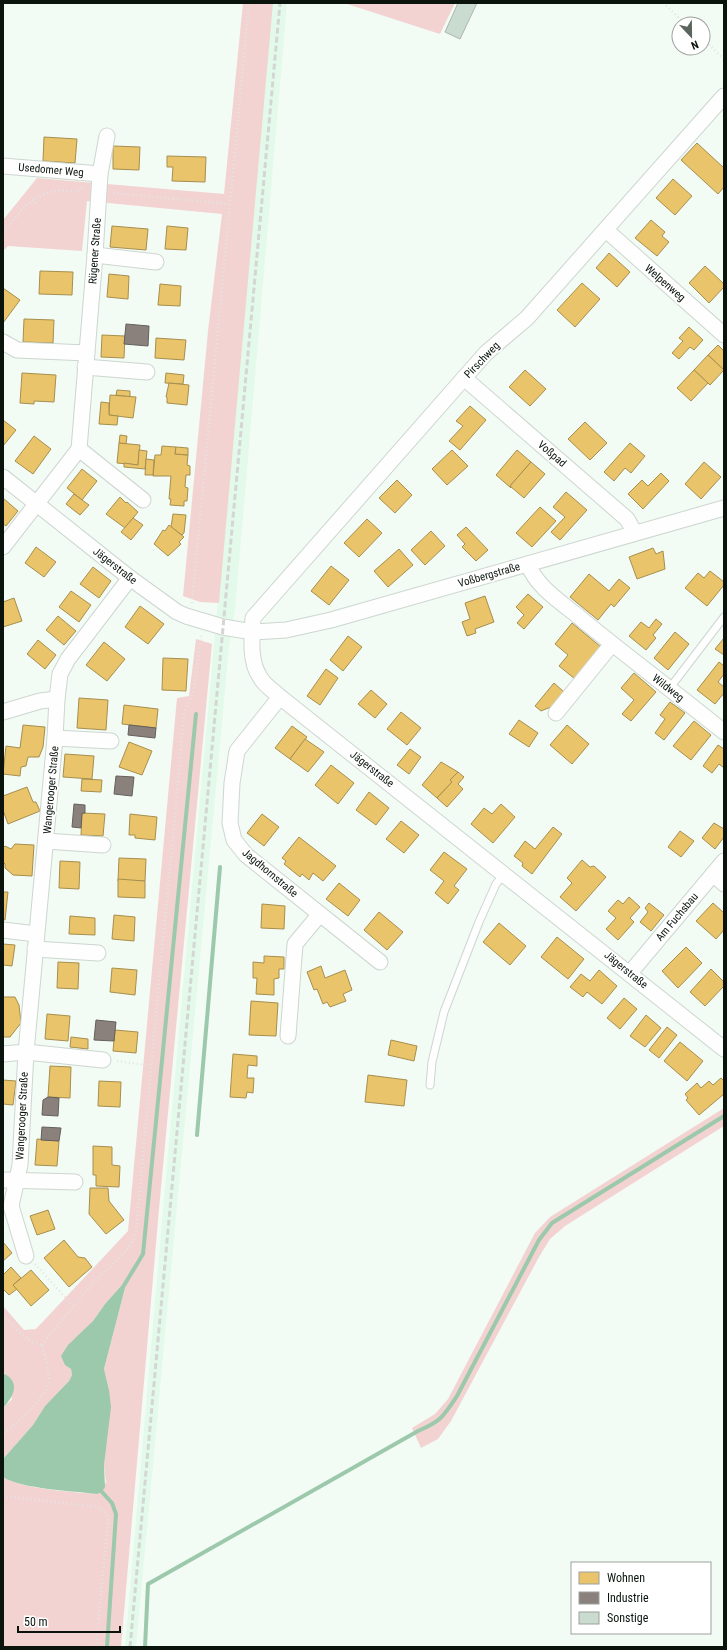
<svg xmlns="http://www.w3.org/2000/svg" width="727" height="1650" font-family="'Roboto Condensed',sans-serif">
	<style>
		.built { fill: #e3faea }
		.green { fill: #f3d3d2 }
		.water { fill: #9cc9ab }
		.homes { fill: #e9c46a; stroke: #a68f4e }
		.industry { fill: #8a817c; stroke: #64605b }
		.lines { fill: none; stroke-linecap: round; stroke-linejoin: round }
		.stream { stroke: #9cc9ab; stroke-width: 4 }
		.building { fill: #cadbd0; stroke: #adb6af }
		.lane-casing { stroke: #cdd6d0; stroke-width: 9 }
		.street-casing { stroke: #cdd6d0; stroke-width: 17 }
		.path { stroke: #e2e5e3; stroke-width: 2.5; stroke-dasharray: 1 3; stroke-linecap: butt }
		.lane { stroke: #fdfefd; stroke-width: 7 }
		.street { stroke: #fdfefd; stroke-width: 15 }
		.rail { stroke: #d3d6d4; stroke-width: 3; stroke-dasharray: 6 3; stroke-linecap: butt }
		.labels { text-anchor: middle; dominant-baseline: central; stroke-width: 4; stroke-linejoin: round; paint-order: stroke }
		.street-label { font-size: 11px; fill: #0a140d; stroke: #fff }
	</style>
	<rect width="100%" height="100%" fill="#f2fbf4"/>
	<path class="built" d="M272,3H287L235,610L229,647L136,1647H125L163,1209Z"/>
	<g class="green">
		<path d="M243,3H273L219,603L200,602L183,596L208,331L222,214L87,201L82,251L8,246L3,251V220L37,178L224,194Z"/>
		<path d="M344,3H455L440,34Z"/>
		<path d="M196,639L212,644L159,1209L121,1647H3V1477C21,1489 74,1492 97,1494L106,1482L104,1465L109,1390L104,1369L125,1288L121,1286L105,1304L93,1321L82,1333L65,1365L71,1369L72,1375L69,1381L45,1406L33,1425L3,1459V1408L12,1399L5,1373H3V1306L24,1330L36,1329L128,1231L177,698L189,696Z"/>
		<path d="M724,1108V1126L565,1226L550,1239L539,1257L451,1421L438,1439L421,1448L412,1428L435,1414L448,1399L535,1233L550,1217Z"/>
	</g>
	<g class="water">
		<path d="M121,1286L125,1288L104,1369L109,1390L111,1407L104,1465L105,1487L102,1492L97,1494C74,1491 21,1489 3,1477V1459L33,1425L45,1406L69,1381L72,1375L71,1369L65,1365L61,1356L68,1345L93,1321L105,1304Z"/>
		<path d="M3,1373C21,1382 14,1396 3,1408Z"/>
	</g>
	<g class="homes">
		<path d="M44,137L77,139L75,163L43,161Z"/>
		<path d="M697,143L724,168V187L718,194L681,160Z"/>
		<path d="M113,146L140,147L139,170L113,169Z"/>
		<path d="M167,156L206,157L205,182L172,181L173,167H167Z"/>
		<path d="M673,179L692,196L675,215L656,198Z"/>
		<path d="M651,220L665,232L662,236L669,242L657,256L635,238Z"/>
		<path d="M112,226L148,229L146,250L110,247Z"/>
		<path d="M167,226L188,228L186,250L165,249Z"/>
		<path d="M609,253L630,272L617,287L596,268Z"/>
		<path d="M705,266L724,284V287L709,303L689,283Z"/>
		<path d="M40,271L73,272L72,295L39,294Z"/>
		<path d="M109,274L129,276L128,299L107,297Z"/>
		<path d="M582,283L600,299L575,327L557,310Z"/>
		<path d="M160,284L181,286L180,306L158,305Z"/>
		<path d="M3,288L20,300L3,323Z"/>
		<path d="M24,319L54,320L53,343L23,342Z"/>
		<path d="M689,327L703,340L694,350L690,347L679,359L672,353L683,341L679,338Z"/>
		<path d="M102,335L125,336L124,358L101,357Z"/>
		<path d="M156,338L186,340L184,360L155,358Z"/>
		<path d="M718,345L724,351V370L708,355Z"/>
		<path d="M708,355L724,370L710,385L694,370Z"/>
		<path d="M525,370L546,389L530,406L509,387Z"/>
		<path d="M694,370L708,383L691,401L677,388Z"/>
		<path d="M22,373L56,375L54,402L34,401V404L20,403Z"/>
		<path d="M166,373L184,375L183,384L165,383Z"/>
		<path d="M169,383L189,385L187,405L167,403V397H166Z"/>
		<path d="M117,390L130,391V397L116,395Z"/>
		<path d="M110,395L136,397L133,418L109,415Z"/>
		<path d="M101,402L109,403V415L118,416L117,425L99,424Z"/>
		<path d="M470,406L486,420L460,450L449,441L463,426L456,421Z"/>
		<path d="M3,420L16,430L3,446Z"/>
		<path d="M585,422L607,443L590,460L568,439Z"/>
		<path d="M120,435L127,436L126,444L119,443Z"/>
		<path d="M34,436L51,449L33,474L15,461Z"/>
		<path d="M119,443L140,445L138,465L117,463Z"/>
		<path d="M630,443L645,456L631,473L625,468L614,481L604,472Z"/>
		<path d="M162,446L176,447L175,454L188,455L187,465L190,466V475H186L185,487L188,488L187,501H184V506L170,505L171,499H169L171,476H153L155,455H161Z"/>
		<path d="M176,447L188,448V455L175,454Z"/>
		<path d="M139,450L147,451L145,469L124,467V463L138,465Z"/>
		<path d="M452,450L468,466L447,485L432,469Z"/>
		<path d="M517,450L531,462L510,486L511,488L496,475Z"/>
		<path d="M146,459L154,460L153,475H145Z"/>
		<path d="M531,462L545,474L524,498L510,486Z"/>
		<path d="M704,462L721,477L701,499L685,484Z"/>
		<path d="M82,469L97,481L82,500L67,488Z"/>
		<path d="M661,473L669,481L643,509L628,494L642,480L648,486Z"/>
		<path d="M397,480L412,495L395,513L379,498Z"/>
		<path d="M566,492L587,510L560,540L551,532L565,517L553,507Z"/>
		<path d="M74,494L89,505L80,515L66,504Z"/>
		<path d="M120,497L126,503L127,502L138,512L125,528L106,514Z"/>
		<path d="M3,498L18,511L6,526L3,524Z"/>
		<path d="M540,507L556,521L532,547L516,533Z"/>
		<path d="M173,514L186,515L184,533L182,535L171,527Z"/>
		<path d="M133,518L143,525L131,540L121,532Z"/>
		<path d="M367,519L382,533L359,557L344,543Z"/>
		<path d="M169,525L184,537L179,542L181,544L168,556L154,544L163,530L165,531Z"/>
		<path d="M466,527L488,550L476,561L462,547L465,544L457,535Z"/>
		<path d="M431,531L445,546L425,565L411,550Z"/>
		<path d="M36,547L56,562L44,577L25,563Z"/>
		<path d="M653,548L656,554L663,551L665,569L637,579L629,557Z"/>
		<path d="M399,549L413,565L388,587L374,571Z"/>
		<path d="M331,566L349,580L329,605L311,591Z"/>
		<path d="M93,567L111,581L99,598L80,584Z"/>
		<path d="M710,571L724,582V585L707,606L685,588L698,573L704,578Z"/>
		<path d="M589,574L609,591L619,579L630,588L614,607L611,604L598,620L570,597Z"/>
		<path d="M71,591L91,605L79,622L59,607Z"/>
		<path d="M528,594L543,607L524,629L517,623L524,615L516,607Z"/>
		<path d="M485,596L494,622L475,629L476,633L467,636L462,622L470,619L465,603Z"/>
		<path d="M14,598L22,621L3,627V602Z"/>
		<path d="M140,606L164,624L148,644L125,627Z"/>
		<path d="M58,616L76,631L64,645L46,630Z"/>
		<path d="M656,619L662,624L653,635L656,638L646,650L629,636L641,622L649,628Z"/>
		<path d="M572,623L601,647L575,679L559,666L568,655L555,644Z"/>
		<path d="M675,632L689,644L668,670L654,658Z"/>
		<path d="M348,636L362,647L343,671L330,660Z"/>
		<path d="M724,638V655L715,649Z"/>
		<path d="M38,640L56,655L45,669L27,654Z"/>
		<path d="M104,642L125,659L107,681L86,665Z"/>
		<path d="M163,658L188,659L186,691L162,690Z"/>
		<path d="M719,662L724,666V674L718,682L724,687V693L715,704L697,690Z"/>
		<path d="M326,669L338,678L320,705L307,696Z"/>
		<path d="M634,673L656,692L631,721L622,714L634,700L621,688Z"/>
		<path d="M554,683L564,692L553,706L541,711L535,706Z"/>
		<path d="M371,690L387,704L375,718L358,704Z"/>
		<path d="M79,698L108,700L106,730L77,728Z"/>
		<path d="M670,702L685,713L664,740L655,733L665,719L660,715Z"/>
		<path d="M124,705L158,709L156,728L122,724Z"/>
		<path d="M401,712L421,728L407,745L387,729Z"/>
		<path d="M519,720L538,733L529,747L509,734Z"/>
		<path d="M694,721L711,735L691,760L673,746Z"/>
		<path d="M23,725L45,727L43,747L39,757H28L26,766L21,767L20,776L3,774L6,746L20,748Z"/>
		<path d="M567,725L589,744L572,764L550,745Z"/>
		<path d="M292,726L307,737L290,759L275,748Z"/>
		<path d="M305,739L324,752L308,772L290,759Z"/>
		<path d="M129,742L152,751L142,775L119,767Z"/>
		<path d="M718,745L724,749V768L719,764L712,773L703,766Z"/>
		<path d="M410,749L421,757L409,774L397,765Z"/>
		<path d="M65,754L94,756L92,779L63,777Z"/>
		<path d="M441,762L458,772L450,780L452,782L437,798L422,785Z"/>
		<path d="M331,765L354,783L338,804L315,785Z"/>
		<path d="M458,772L464,777L458,784L463,789L447,807L437,798L452,782L450,780Z"/>
		<path d="M82,779L102,780L101,792L81,791Z"/>
		<path d="M27,787L33,802H36L40,811L8,824L3,810V796Z"/>
		<path d="M369,792L389,808L376,825L356,810Z"/>
		<path d="M501,804L515,817L493,843L471,824L484,808L492,814Z"/>
		<path d="M82,813L105,814L103,836L81,835Z"/>
		<path d="M130,814L157,817L155,840L135,838V835H129Z"/>
		<path d="M262,814L279,827L264,846L247,833Z"/>
		<path d="M401,821L419,835L404,853L386,839Z"/>
		<path d="M714,823L724,829V837L715,849L702,838Z"/>
		<path d="M553,827L562,834L532,874L522,866L523,863L514,856L525,841L535,849Z"/>
		<path d="M680,831L694,841L681,857L668,847Z"/>
		<path d="M299,837L336,866L323,881L313,873L309,880L302,874L300,877L284,864L286,861L282,858Z"/>
		<path d="M15,844L34,845L32,876L13,875L5,868V864L3,862V848L5,846L11,849Z"/>
		<path d="M444,852L467,869L454,886L459,890L448,904L435,893L444,881L430,870Z"/>
		<path d="M119,858L146,859L145,881H118Z"/>
		<path d="M582,860L590,867L594,866L606,877L576,911L560,897L572,883L567,878Z"/>
		<path d="M60,861L80,862L79,889L59,888Z"/>
		<path d="M118,879L145,881V898L118,897Z"/>
		<path d="M339,883L360,900L348,916L326,899Z"/>
		<path d="M3,892H8L5,920L3,919Z"/>
		<path d="M629,897L640,907L630,918L634,922L618,940L606,929L616,918L608,911L618,900L623,904Z"/>
		<path d="M649,903L664,915L651,931L640,922L648,912L645,908Z"/>
		<path d="M713,903L724,913V930L716,939L696,921Z"/>
		<path d="M262,904L285,906L284,929L261,928Z"/>
		<path d="M379,912L403,932L387,950L364,930Z"/>
		<path d="M114,915L135,917L134,941L112,939Z"/>
		<path d="M70,916L95,918V935L69,934Z"/>
		<path d="M499,923L526,946L510,965L483,942Z"/>
		<path d="M557,937L584,959L568,979L541,957Z"/>
		<path d="M3,944L15,945L12,966L3,965Z"/>
		<path d="M686,947L702,963L678,988L662,971Z"/>
		<path d="M264,956L284,957V969H279V978L274,979V995L256,994L257,978H253V962L264,963Z"/>
		<path d="M58,962L79,963L78,989L57,988Z"/>
		<path d="M321,966L325,978L345,970L352,990L343,994L346,1001L330,1007L327,1002L323,1004L317,989L314,990L307,972Z"/>
		<path d="M112,968L137,970L135,995L110,992Z"/>
		<path d="M711,969L724,982V986L705,1006L690,992Z"/>
		<path d="M599,970L617,986L602,1004L587,992L583,997L570,987L581,974L590,981Z"/>
		<path d="M3,997H15L19,1005L21,1023L10,1037H3Z"/>
		<path d="M624,998L637,1009L620,1029L607,1018Z"/>
		<path d="M251,1001L278,1003L276,1036L249,1035Z"/>
		<path d="M47,1014L70,1016L68,1041L45,1039Z"/>
		<path d="M646,1015L661,1028L645,1047L630,1036Z"/>
		<path d="M667,1027L677,1035L659,1058L649,1050Z"/>
		<path d="M115,1030L138,1032L136,1053L113,1051Z"/>
		<path d="M71,1037L88,1039V1049L70,1047Z"/>
		<path d="M391,1040L417,1046L414,1061L388,1055Z"/>
		<path d="M680,1042L703,1061L687,1081L664,1061Z"/>
		<path d="M233,1054L257,1056V1066L248,1065L247,1078H254L253,1093L247,1092L246,1098L230,1097Z"/>
		<path d="M50,1066L71,1067L70,1098L48,1097Z"/>
		<path d="M368,1075L407,1080L404,1106L365,1102Z"/>
		<path d="M721,1078L724,1081V1094L699,1115L686,1100L688,1098L685,1094L697,1083L701,1088L709,1081L713,1085Z"/>
		<path d="M3,1080L16,1081L13,1105L3,1104Z"/>
		<path d="M99,1081L121,1082L120,1107L98,1106Z"/>
		<path d="M37,1139L59,1141L57,1166L35,1165Z"/>
		<path d="M93,1146L112,1147V1165L120,1166L119,1187L96,1186V1175H93Z"/>
		<path d="M90,1188H108L109,1201L124,1220L106,1234L89,1214Z"/>
		<path d="M48,1210L55,1229L37,1235L30,1216Z"/>
		<path d="M64,1240L78,1257L85,1258L92,1267L69,1287L44,1258Z"/>
		<path d="M3,1242L12,1253L3,1261Z"/>
		<path d="M11,1267L21,1278L13,1285L17,1289L9,1295L3,1289V1275Z"/>
		<path d="M31,1270L49,1290L31,1306L13,1285Z"/>
	</g>
	<g class="industry">
		<path d="M126,324L149,326L148,346L124,344Z"/>
		<path d="M129,725L156,728L155,738L128,735Z"/>
		<path d="M116,776L134,777L132,796L114,794Z"/>
		<path d="M74,804L85,805V813H82L81,828L72,827Z"/>
		<path d="M96,1020L116,1022L114,1041L94,1040Z"/>
		<path d="M48,1097L59,1098L58,1116L42,1115L43,1100Z"/>
		<path d="M42,1127L61,1128L59,1141L41,1140Z"/>
	</g>
	<g class="lines">
		<g class="stream">
			<path d="M197,1135L220,867"/>
			<path d="M123,1287L143,1254L196,714"/>
			<path d="M102,1492L112,1503L116,1514L107,1647"/>
			<path d="M145,1647L148,1584L418,1431C441,1421 443,1417 457,1396L539,1240L552,1223L724,1116"/>
		</g>
	</g>
	<path class="building" d="M458,3H477L460,39L445,32Z"/>
	<g class="lines">
		<g class="lane-casing">
			<g id="lane">
				<path d="M669,689L724,617"/>
				<path d="M430,1085L432,1062L444,1012L479,922L496,884L504,874"/>
			</g>
		</g>
		<g class="street-casing">
			<g id="street">
				<path d="M724,96L527,318L486,353L253,618C252,637 249,661 260,677C264,685 274,691 280,697L724,1049"/>
				<path d="M3,166L100,174"/>
				<path d="M606,230L724,335"/>
				<path d="M95,255L156,262"/>
				<path d="M3,342L17,350L87,353"/>
				<path d="M85,367L147,372"/>
				<path d="M464,378L627,519L635,533"/>
				<path d="M79,449L143,500"/>
				<path d="M3,477L130,578L177,612L186,616L223,627L253,632L286,630L331,620L724,508"/>
				<path d="M3,547L79,449L95,255L100,174L107,136"/>
				<path d="M528,564C537,589 566,605 585,622C631,659 678,695 724,732"/>
				<path d="M280,697L237,751L232,783L230,823L234,840L246,855L380,962"/>
				<path d="M3,712L40,701L57,699"/>
				<path d="M556,713L612,644"/>
				<path d="M55,738L111,741"/>
				<path d="M46,841L103,845"/>
				<path d="M713,874L724,884"/>
				<path d="M3,930L36,934"/>
				<path d="M35,949L98,953"/>
				<path d="M630,973L724,861"/>
				<path d="M288,1036L295,944L320,914"/>
				<path d="M3,1054L26,1052L55,738L57,699L60,674L68,659L130,578"/>
				<path d="M3,1180L75,1182"/>
				<path d="M26,1256L11,1206L20,1165L26,1052L103,1060"/>
			</g>
		</g>
		<g class="path">
			<path d="M663,3L686,24"/>
			<path d="M703,39L724,59"/>
			<path d="M113,193L229,204"/>
			<path d="M33,199L37,206"/>
			<path d="M3,233C18,215 30,196 55,191C61,189 70,191 76,192L84,186"/>
			<path d="M192,603L249,3"/>
			<path d="M117,1061L152,1066"/>
			<path d="M35,1264L73,1306"/>
			<path d="M3,1315C15,1327 25,1342 42,1345C44,1356 49,1368 49,1379C49,1396 16,1423 3,1435"/>
			<path d="M42,1345C58,1325 74,1305 91,1286C106,1268 128,1256 136,1233L161,958L172,850L184,712L192,696L194,689L201,636L200,634"/>
			<path d="M3,1496L98,1507L106,1513L108,1520L96,1647"/>
		</g>
		<use href="#lane" class="lane"/>
		<use href="#street" class="street"/>
		<path class="rail" d="M130,1647L280,3"/>
	</g>
	<g class="labels">
		<g class="street-label">
			<text transform="translate(51 170) rotate(5)">Usedomer Weg</text>
			<text transform="translate(95 251) rotate(-86)">Rügener Straße</text>
			<text transform="translate(665 283) rotate(41)">Welpenweg</text>
			<text transform="translate(482 360) rotate(-46)">Pirschweg</text>
			<text transform="translate(552 454) rotate(41)">Voßpad</text>
			<text transform="translate(115 566) rotate(38)">Jägerstraße</text>
			<text transform="translate(489 575) rotate(-16)">Voßbergstraße</text>
			<text transform="translate(668 688) rotate(38)">Wildweg</text>
			<text transform="translate(372 769) rotate(38)">Jägerstraße</text>
			<text transform="translate(51 790) rotate(-85)">Wangerooger Straße</text>
			<text transform="translate(270 873) rotate(40)">Jagdhornstraße</text>
			<text transform="translate(677 917) rotate(-50)">Am Fuchsbau</text>
			<text transform="translate(626 970) rotate(39)">Jägerstraße</text>
			<text transform="translate(22 1116) rotate(-87)">Wangerooger Straße</text>
		</g>
	</g>
	<rect width="727" height="1650" fill="none" stroke="#0a140d" stroke-width="8"/>
	<rect x="571" y="1562" width="140" height="72" fill="#ffffff" stroke="#9da19e"/>
	<rect x="579" y="1572" width="20" height="12" fill="#e9c46a" stroke="#9da19e"/>
	<text x="607" y="1582" font-size="12" fill="#0a140d">Wohnen</text>
	<rect x="579" y="1592" width="20" height="12" fill="#8a817c" stroke="#9da19e"/>
	<text x="607" y="1602" font-size="12" fill="#0a140d">Industrie</text>
	<rect x="579" y="1612" width="20" height="12" fill="#cadbd0" stroke="#9da19e"/>
	<text x="607" y="1622" font-size="12" fill="#0a140d">Sonstige</text>
	<g transform="translate(691 36) rotate(158)"><circle r="19" fill="#ffffff" stroke="#9da19e"/>
	<path d="M0-3L7 15L0 10L-7 15Z" fill="#5b655e"/>
	<text y="-6" font-size="11" font-weight="bold" text-anchor="middle" fill="#0a140d">N</text>
	</g>
	<path d="M18 1626v6h102v-6" fill="none" stroke="#0a140d" stroke-width="2"/>
	<text x="24" y="1626" font-size="12" fill="#0a140d" stroke="#ffffff" stroke-width="3" paint-order="stroke">50 m</text>
</svg>
